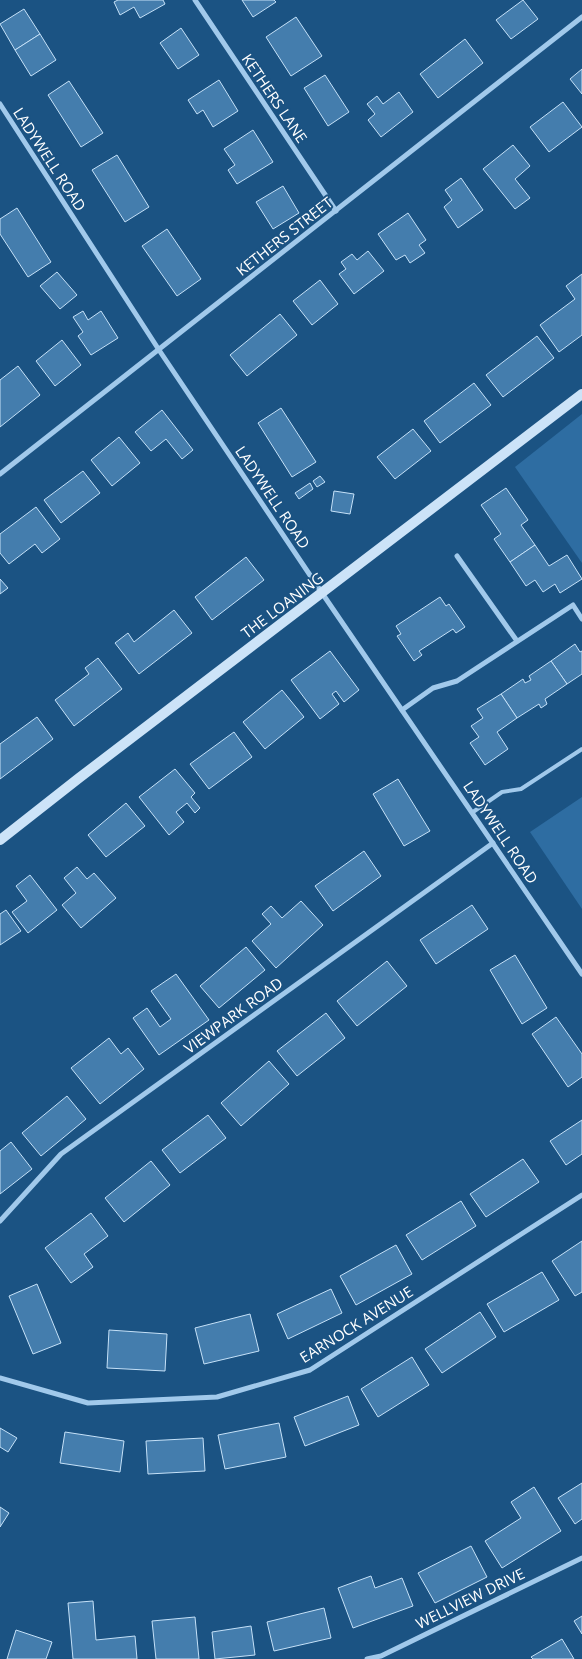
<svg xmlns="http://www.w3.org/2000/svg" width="582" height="1659" font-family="'Open Sans',sans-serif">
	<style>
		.green { fill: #2e6da2 }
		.building { fill: #447dad; stroke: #c5e1f8 }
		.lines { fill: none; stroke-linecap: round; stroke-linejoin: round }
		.lane { stroke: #a1c9eb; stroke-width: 4 }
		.street { stroke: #a1c9eb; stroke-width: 5 }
		.secondary { stroke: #cce3f8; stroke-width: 10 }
		.labels { text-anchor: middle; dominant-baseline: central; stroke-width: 4; stroke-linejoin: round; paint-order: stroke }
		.street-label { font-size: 15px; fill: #fff; stroke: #1b5383 }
	</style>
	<rect width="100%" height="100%" fill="#1b5383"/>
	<g class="green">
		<path d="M582,414V563L515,467Z"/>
		<path d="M582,797V909L530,832Z"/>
	</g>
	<g class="building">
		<path d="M118,0H163L165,4L140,18L134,7L120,15L114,2Z"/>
		<path d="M242,0H274L276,2L253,17Z"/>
		<path d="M523,0L538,19L511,39L496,20Z"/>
		<path d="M24,9L40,34L15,50L0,24Z"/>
		<path d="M296,17L322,56L291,76L266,37Z"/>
		<path d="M181,28L199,55L178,69L160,43Z"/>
		<path d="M40,34L56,60L31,76L15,50Z"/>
		<path d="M465,39L483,63L438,98L420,74Z"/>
		<path d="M582,69V94L570,79Z"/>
		<path d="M325,75L349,112L328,126L304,88Z"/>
		<path d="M219,80L238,111L213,127L203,110L197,114L188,100Z"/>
		<path d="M69,81L103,133L81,147L48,95Z"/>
		<path d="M399,92L413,112L381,137L368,120L375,114L367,104L377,96L383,104Z"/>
		<path d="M563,102L582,127L549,152L530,127Z"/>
		<path d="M253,130L273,162L237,184L228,170L235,165L224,149Z"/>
		<path d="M513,145L530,166L515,179L530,198L515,209L483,169Z"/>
		<path d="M117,155L149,207L125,222L92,170Z"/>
		<path d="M461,178L483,210L458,228L444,207L452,200L445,190Z"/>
		<path d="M283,186L299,213L273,229L256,202Z"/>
		<path d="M17,208L51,262L28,277L0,234V219Z"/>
		<path d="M408,213L426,240L419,245L425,253L410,263L405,255L396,260L378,234Z"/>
		<path d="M167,229L201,279L177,296L142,246Z"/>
		<path d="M368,251L384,271L354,294L339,274L346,269L341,262L352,254L357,260Z"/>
		<path d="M57,272L77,295L60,309L40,286Z"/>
		<path d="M582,274V335L559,352L540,325L575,299L566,286Z"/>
		<path d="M320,280L338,304L312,325L293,301Z"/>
		<path d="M83,311L88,320L101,311L118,338L91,355L78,336L83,332L73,317Z"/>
		<path d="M280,314L297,335L247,376L230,355Z"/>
		<path d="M537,336L554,358L503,397L486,375Z"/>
		<path d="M62,340L81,365L55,386L36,361Z"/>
		<path d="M18,366L40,395L0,427V380Z"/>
		<path d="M474,383L491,405L440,443L424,421Z"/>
		<path d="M281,408L316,462L292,477L258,423Z"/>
		<path d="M162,410L193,450L182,459L166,439L151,451L135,432Z"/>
		<path d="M413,429L431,451L395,479L377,457Z"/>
		<path d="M119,437L140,463L112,486L91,460Z"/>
		<path d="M83,471L100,493L61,523L44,500Z"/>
		<path d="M320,476L325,482L317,487L313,481Z"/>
		<path d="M310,483L313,489L299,499L295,493Z"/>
		<path d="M506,488L528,520L521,525L535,545L510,562L494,539L501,534L481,505Z"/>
		<path d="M334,491L354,494L350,514L331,511Z"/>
		<path d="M36,507L60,539L42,553L35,544L9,564L0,553V534Z"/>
		<path d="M535,545L549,566L567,555L582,579L560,593L555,584L543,592L535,580L526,586L510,562Z"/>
		<path d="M246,557L264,580L212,620L195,597Z"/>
		<path d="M0,579L8,588L0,594Z"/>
		<path d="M440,597L446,606L449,604L465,627L456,633L453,629L419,651L422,655L414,661L397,636L401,634L396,626Z"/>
		<path d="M174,610L192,633L139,674L115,643L128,633L134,642Z"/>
		<path d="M575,644L580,652L582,651V674L567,684L551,661Z"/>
		<path d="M330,651L359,690L344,702L336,691L332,694L339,704L320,719L291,680Z"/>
		<path d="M98,658L122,689L74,726L55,700L89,674L85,668Z"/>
		<path d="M551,661L567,684L545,699L547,704L541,708L539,704L517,718L501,694L523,679L525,683L531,680L529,676Z"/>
		<path d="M282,690L304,717L265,749L243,722Z"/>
		<path d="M501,694L517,718L497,732L508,749L485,765L470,743L479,737L471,726L483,718L477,709Z"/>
		<path d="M37,717L53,739L0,779V744Z"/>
		<path d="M234,732L252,757L209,789L190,764Z"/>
		<path d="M175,769L195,793L191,797L200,808L195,813L187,803L176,812L184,822L169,835L139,797Z"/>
		<path d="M398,779L430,831L404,846L373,794Z"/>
		<path d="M126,803L145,826L106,857L88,835Z"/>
		<path d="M364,851L381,876L333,911L315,886Z"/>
		<path d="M77,867L87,879L94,873L116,898L81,928L62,905L76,893L64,878Z"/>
		<path d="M30,875L57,910L28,933L12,912L27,901L16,886Z"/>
		<path d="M301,901L323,925L276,968L252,941L271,924L262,914L271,906L282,918Z"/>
		<path d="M472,905L488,929L436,964L420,940Z"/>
		<path d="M6,910L21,931L0,945V914Z"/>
		<path d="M246,947L265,970L219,1008L200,986Z"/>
		<path d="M515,955L547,1008L522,1024L490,970Z"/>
		<path d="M387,961L407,986L357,1026L337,1001Z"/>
		<path d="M176,974L209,1020L159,1055L133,1018L147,1008L160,1027L171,1019L151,991Z"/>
		<path d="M326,1013L345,1038L297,1076L277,1051Z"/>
		<path d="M556,1017L582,1054V1077L568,1087L532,1034Z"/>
		<path d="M109,1038L121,1054L128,1048L144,1069L100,1104L71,1068Z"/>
		<path d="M269,1061L289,1084L241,1126L221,1103Z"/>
		<path d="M67,1096L86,1119L41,1156L22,1133Z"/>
		<path d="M208,1115L226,1138L180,1173L162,1150Z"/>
		<path d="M582,1120V1154L566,1165L550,1141Z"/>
		<path d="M11,1142L32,1169L0,1194V1151Z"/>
		<path d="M523,1159L539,1182L486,1217L470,1194Z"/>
		<path d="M151,1161L170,1185L124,1222L105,1198Z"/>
		<path d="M461,1201L476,1226L422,1260L406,1235Z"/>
		<path d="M91,1213L108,1236L84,1254L93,1267L71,1283L45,1248Z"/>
		<path d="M582,1241V1292L575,1296L552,1261Z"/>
		<path d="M396,1245L412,1274L356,1305L340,1276Z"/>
		<path d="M542,1272L559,1300L504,1332L487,1304Z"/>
		<path d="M37,1284L61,1343L33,1354L9,1296Z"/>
		<path d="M331,1289L342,1313L288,1339L277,1314Z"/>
		<path d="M480,1312L496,1337L442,1373L425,1349Z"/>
		<path d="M250,1314L259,1351L204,1364L195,1328Z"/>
		<path d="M109,1330L167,1334L165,1371L107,1368Z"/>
		<path d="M412,1357L429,1385L378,1417L361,1389Z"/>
		<path d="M348,1396L359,1425L305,1446L294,1417Z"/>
		<path d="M279,1423L286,1457L225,1469L218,1435Z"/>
		<path d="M0,1428L17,1438L8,1452L0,1447Z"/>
		<path d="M65,1432L124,1441L120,1472L60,1463Z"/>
		<path d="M203,1438L205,1471L148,1474L146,1441Z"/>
		<path d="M582,1483V1519L575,1524L558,1498Z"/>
		<path d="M534,1487L561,1531L502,1568L485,1541L521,1518L511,1502Z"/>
		<path d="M0,1507L9,1513L0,1527Z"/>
		<path d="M471,1546L487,1577L435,1603L418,1573Z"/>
		<path d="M371,1576L375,1588L402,1578L413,1606L353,1628L338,1588Z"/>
		<path d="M93,1601L96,1640L135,1636L137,1659H73L68,1603Z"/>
		<path d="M324,1608L331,1638L274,1651L267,1622Z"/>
		<path d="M582,1616V1634L574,1621Z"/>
		<path d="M195,1617L199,1659H156L152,1621Z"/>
		<path d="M251,1626L255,1655L215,1659L212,1632Z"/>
		<path d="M16,1630L52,1642L46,1659H7Z"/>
		<path d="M562,1639L574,1659H533L531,1657Z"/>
	</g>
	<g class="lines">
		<path class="lane" d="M473,812L502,792L521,789L582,749"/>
		<g class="street">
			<path d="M195,0L336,211"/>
			<path d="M0,104L159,350L322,593L582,974"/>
			<path d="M0,474L582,17"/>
			<path d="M457,556L517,641"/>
			<path d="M402,710L433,688L457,681L573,605L582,619"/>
			<path d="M0,1221L61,1154L493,843"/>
			<path d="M0,1378L88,1403L217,1397L310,1370L582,1195"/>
			<path d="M367,1659L381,1656L582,1558"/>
		</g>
		<path class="secondary" d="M0,840L79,778L582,394"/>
	</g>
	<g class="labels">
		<g class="street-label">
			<text transform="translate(275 98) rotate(56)">KETHERS LANE</text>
			<text transform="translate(50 159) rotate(57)">LADYWELL ROAD</text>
			<text transform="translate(284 236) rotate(-38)">KETHERS STREET</text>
			<text transform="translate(273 497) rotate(56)">LADYWELL ROAD</text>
			<text transform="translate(282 605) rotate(-37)">THE LOANING</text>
			<text transform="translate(501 832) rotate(56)">LADYWELL ROAD</text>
			<text transform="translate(233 1015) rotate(-36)">VIEWPARK ROAD</text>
			<text transform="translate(356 1324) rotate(-32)">EARNOCK AVENUE</text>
			<text transform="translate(470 1598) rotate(-26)">WELLVIEW DRIVE</text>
		</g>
	</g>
</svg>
